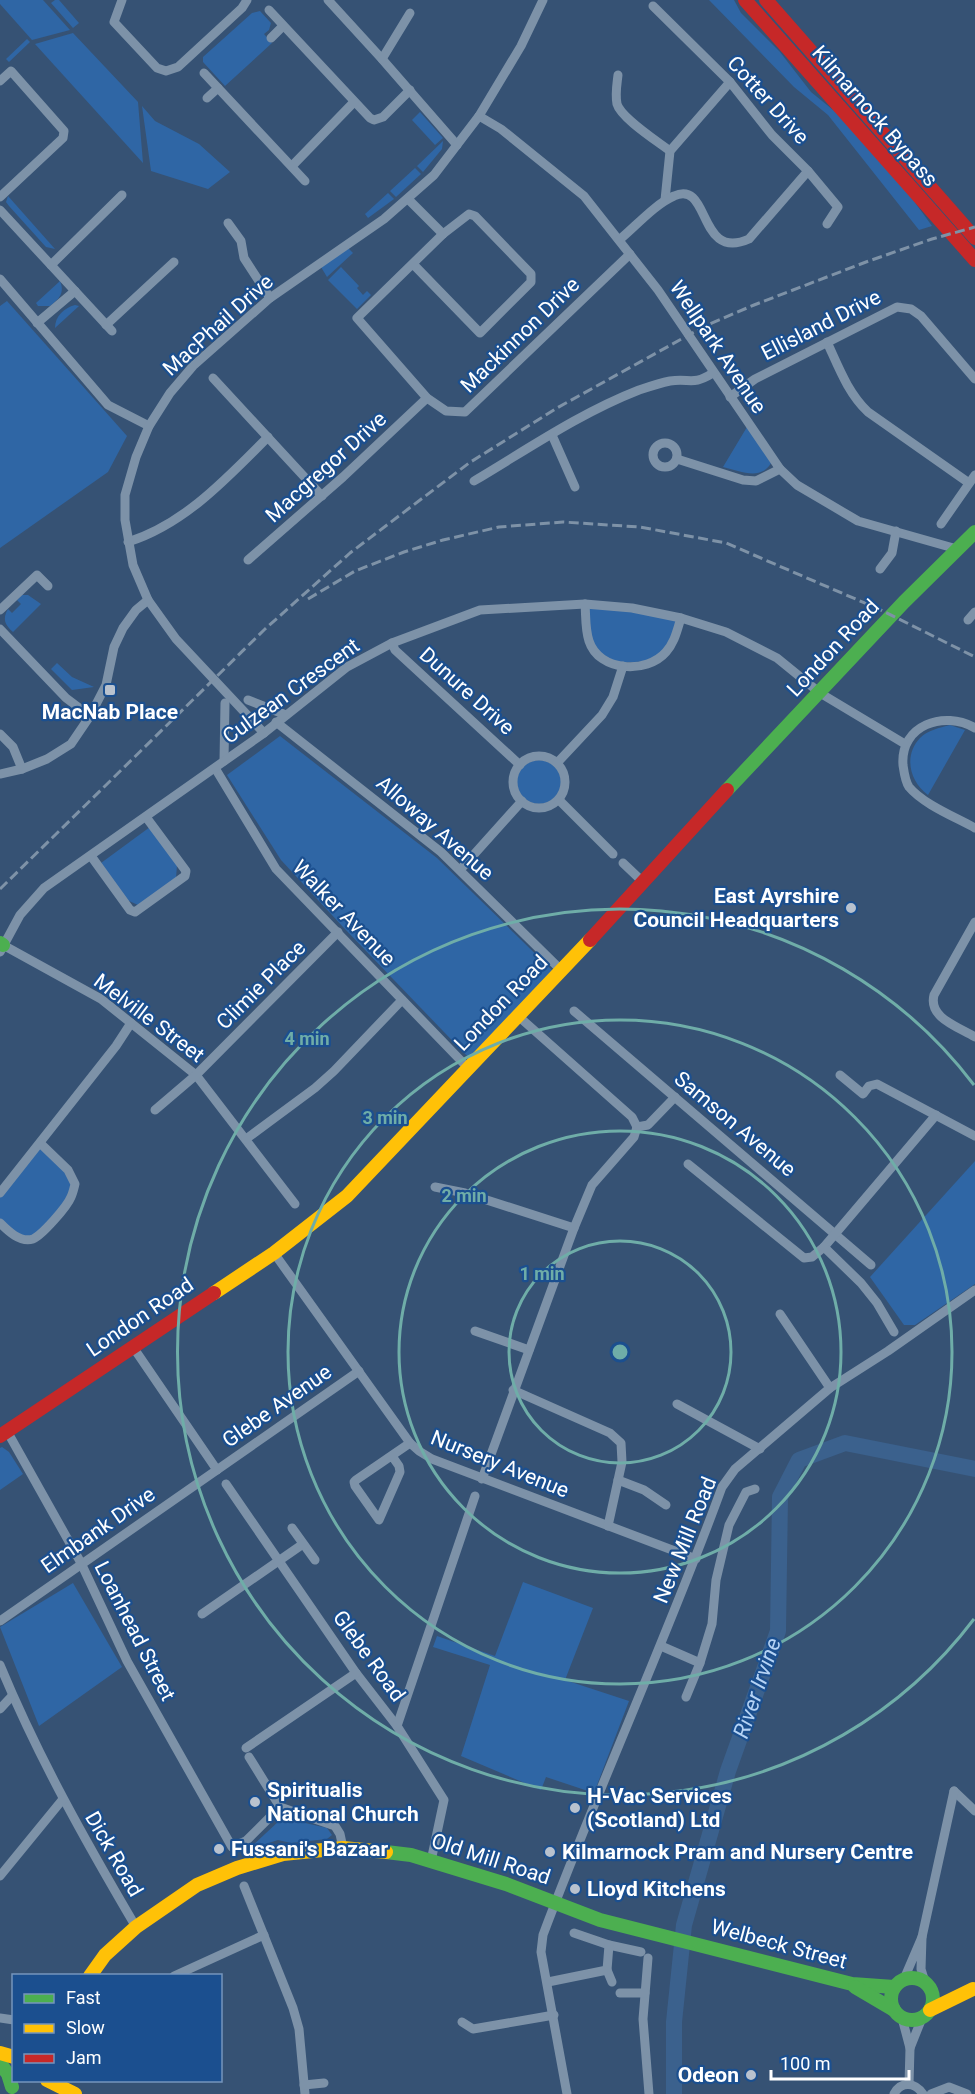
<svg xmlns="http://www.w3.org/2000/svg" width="975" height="2094" font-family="Roboto,sans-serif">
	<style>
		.green { fill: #2f66a5 }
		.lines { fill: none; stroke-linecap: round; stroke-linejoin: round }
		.river { stroke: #3b618d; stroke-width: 16 }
		.street { stroke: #7d92a8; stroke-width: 9 }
		.fast { stroke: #4caf50; stroke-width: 14 }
		.slow { stroke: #ffc107; stroke-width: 14 }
		.jam { stroke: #c62828; stroke-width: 14 }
		.rail { stroke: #7e92a7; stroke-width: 3; stroke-dasharray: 10 4.5; stroke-linecap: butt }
		.ring { fill: none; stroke: #6fada8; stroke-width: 3 }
		.poi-dot { fill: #b9c2ce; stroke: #1b4f8f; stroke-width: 2 }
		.labels { text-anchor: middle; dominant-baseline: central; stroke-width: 4.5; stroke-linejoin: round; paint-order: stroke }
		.street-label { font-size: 21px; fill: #fff; stroke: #1b4f8f }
		.poi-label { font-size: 21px; font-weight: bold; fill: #fff; stroke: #1b4f8f; text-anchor: start }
		.water-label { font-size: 22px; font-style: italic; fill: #b5d3f5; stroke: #1b4f8f }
		.centre { fill: #6fada8; stroke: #1b4f8f; stroke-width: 3 }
		.ring-label { font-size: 18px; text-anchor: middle; font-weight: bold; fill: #6fada8; stroke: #1b4f8f; stroke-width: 4.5; stroke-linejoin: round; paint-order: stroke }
	</style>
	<rect width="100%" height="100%" fill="#365274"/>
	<g class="green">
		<path d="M0,0H43L70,30L32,40L0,4Z"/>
		<path d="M55,0H59L79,23L73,28L51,3Z"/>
		<path d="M709,0H734L741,13L780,52L811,92L838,114L903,186L932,226L919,230L828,115L794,87Z"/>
		<path d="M260,11L271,23L269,30L264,34L272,43L225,86L203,62V57L252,13Z"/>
		<path d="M73,33L138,102L143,163L35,44Z"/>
		<path d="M27,39L30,42L9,62L6,59Z"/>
		<path d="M142,106L155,121L199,144L230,172L208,189L151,171Z"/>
		<path d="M420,112L443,138L435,145L412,120Z"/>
		<path d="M443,141L442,149L423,172L417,166Z"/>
		<path d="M415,168L421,174L396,197L390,191Z"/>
		<path d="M388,193L394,199L368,218L365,214Z"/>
		<path d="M8,196L55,249L46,247L9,206L6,202Z"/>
		<path d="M348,248L353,253L327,277L321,267Z"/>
		<path d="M341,267L359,286L357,288L363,295L367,291L371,295L357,309L328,280Z"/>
		<path d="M60,281C65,293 59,299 50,306H38L36,303Z"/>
		<path d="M7,301L127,436L108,472L0,548V306Z"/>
		<path d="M75,305L79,306L55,328C55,316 64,308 75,305Z"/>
		<path d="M747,427L771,463C761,481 740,471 723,467Z"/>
		<path d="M22,595H28L41,604L13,632C5,625 2,619 8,609L12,613L21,604L17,600Z"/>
		<path d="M585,604L681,618L673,642L655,661L611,663L589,643Z"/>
		<path d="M57,663L72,677L94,687L72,690L51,669Z"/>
		<path d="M950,725L965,730L928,795C910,782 903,756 920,738C928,730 939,728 950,725Z"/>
		<path d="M280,736L437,858L553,971L469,1058L343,927L281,860L227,775Z"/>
		<circle cx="539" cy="782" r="22"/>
		<path d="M150,827L177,865L176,878L138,905L127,900L101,863Z"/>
		<path d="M40,1143L75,1184L70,1199L44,1231L22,1239L0,1223V1193Z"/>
		<path d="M975,1161V1284L915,1325H904L870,1277Z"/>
		<path d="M2,1447L9,1452L23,1474L0,1490V1448Z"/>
		<path d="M523,1582L593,1608L565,1680L629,1701L594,1793L546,1777L541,1790L461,1756L490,1665L433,1647L437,1636L495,1656Z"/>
		<path d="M73,1583L122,1667L39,1726L0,1627Z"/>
		<path d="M288,1819L327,1828L332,1835L327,1839L291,1843L278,1840L253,1848L252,1846L280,1820Z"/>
	</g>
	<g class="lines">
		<path class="river" d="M674,2094V2022L684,1925L728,1771L778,1631L780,1497L799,1460L845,1443L975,1469"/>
		<g class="street">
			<path d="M122,0L114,22L157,68L166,71L178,67L242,8L247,0"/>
			<path d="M328,0L382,59L457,145"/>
			<path d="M653,6L730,82L772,135L808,171L838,207L827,224"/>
			<path d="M269,10L370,118L374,120L383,117L410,90"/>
			<path d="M271,38L283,26"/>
			<path d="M382,59L410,13"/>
			<path d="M204,73L305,181"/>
			<path d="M618,75C617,84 615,94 617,104C621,118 657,141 670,151"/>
			<path d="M0,81L11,71L64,131L63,138L0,197"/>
			<path d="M207,98L218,88"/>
			<path d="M479,116L501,129L584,196L658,290L780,469L797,485L858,521L957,549"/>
			<path d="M292,166L354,102"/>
			<path d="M408,199L443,234"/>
			<path d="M665,200L670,151L730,82"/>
			<path d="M0,210L112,331"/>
			<path d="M228,223L241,241L244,258L270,298"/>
			<path d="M619,240C635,227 655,204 674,196C711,179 697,262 749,239L808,171"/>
			<path d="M413,264L480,333L531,282V274L475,216L469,214L443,234L357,318L427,398L446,411L465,412L630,254"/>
			<path d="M51,265L122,195"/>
			<path d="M0,279L108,405L149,426"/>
			<path d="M37,323L75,291"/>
			<path d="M106,325L174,262"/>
			<path d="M827,342C839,368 848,393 868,412L969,483"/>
			<path d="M213,378L322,496"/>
			<path d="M730,397L755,379L897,307L911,309L921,316L975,379"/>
			<path d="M552,435L575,487"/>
			<circle cx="665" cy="455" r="12"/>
			<path d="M677,459L743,480L756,481L780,469"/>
			<path d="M474,481C528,449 580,413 639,390C648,387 660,383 670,381C691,378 692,386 713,373"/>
			<path d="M941,524L975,475"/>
			<path d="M128,542C185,524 227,478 268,437"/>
			<path d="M248,560L343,477L427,398"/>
			<path d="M880,569L892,553L896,531"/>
			<path d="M585,604C586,616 585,629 589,641C599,672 647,674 666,652C675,642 677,630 681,618"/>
			<path d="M0,610L37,575L48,586"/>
			<path d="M968,620L975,612"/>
			<path d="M0,629L66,698L90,716"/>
			<path d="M392,643L395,650L520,765"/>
			<path d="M248,700L286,715"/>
			<path d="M276,722L441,852L562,971"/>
			<path d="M975,728C944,710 900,725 903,765C904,772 905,781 909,787C923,804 955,817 975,828"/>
			<path d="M264,733L176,639L148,600L133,565L125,520V495L136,457L149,426L170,393L193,366L270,298L384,219L434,175L479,116L521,46L543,0"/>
			<path d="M0,734L13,747L22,769"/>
			<circle cx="539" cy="782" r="26"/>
			<path d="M224,761L225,703"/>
			<path d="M557,763L602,715L613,697L623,666"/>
			<path d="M215,768L276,869L468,1068"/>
			<path d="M0,774L22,769L47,759L71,744L90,716L106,685L114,647L123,628L136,610L148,600"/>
			<path d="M559,800L613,854"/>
			<path d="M91,856L130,910L135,912L185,876L186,871L146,817"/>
			<path d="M623,863L643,882"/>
			<path d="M460,870L522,801"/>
			<path d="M975,922L934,995C928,1018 959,1027 975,1037"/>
			<path d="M3,945L101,999L196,1075L295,1204"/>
			<path d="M0,952L20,915L44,888L264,733L347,667L392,643L480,610L585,604L632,608L681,618L726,632L777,658L820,693L905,744"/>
			<path d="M574,1011L871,1265"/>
			<path d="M518,1016L632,1117L637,1127"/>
			<path d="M840,1075L863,1094L869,1086L877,1084L975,1136"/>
			<path d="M155,1110L196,1075L338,932"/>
			<path d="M637,1127L648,1125L675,1097"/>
			<path d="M246,1139L315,1088L334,1071L402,1000"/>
			<path d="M688,1164L804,1258L812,1257L824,1247L936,1115"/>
			<path d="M435,1187L465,1193L574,1228"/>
			<path d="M0,1193L116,1046L131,1023"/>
			<path d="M0,1223C8,1231 20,1243 33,1239C42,1235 67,1207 71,1197C73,1193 74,1188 75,1184L68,1170L40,1143"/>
			<path d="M824,1247L861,1283L877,1303L894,1332"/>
			<path d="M274,1253L410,1443L419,1451L432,1459L696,1559"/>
			<path d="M780,1314L830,1388"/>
			<path d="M475,1331L529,1350"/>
			<path d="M133,1347L217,1470"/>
			<path d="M513,1390L610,1433L621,1443L622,1462L608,1526"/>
			<path d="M677,1404L760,1449"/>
			<path d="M7,1431L81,1563L127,1661L232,1847L246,1841L280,1807L335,1826L340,1834L343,1848"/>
			<path d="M392,1456L399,1466L400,1472L379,1520L355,1486L354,1482L356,1480L410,1443"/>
			<path d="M482,1479L574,1228L592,1185L634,1137L637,1127"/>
			<path d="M618,1480L644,1490L666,1505"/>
			<path d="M226,1484L356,1673L397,1726L444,1800L431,1861"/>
			<path d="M292,1528L315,1560"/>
			<path d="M202,1614L303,1544"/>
			<path d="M0,1621L359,1371"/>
			<path d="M661,1646L700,1663"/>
			<path d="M0,1665C38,1757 86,1842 136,1927"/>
			<path d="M686,1697L700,1663L712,1624L716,1580L729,1525L746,1492L755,1489"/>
			<path d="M0,1709L12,1696"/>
			<path d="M397,1726L475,1496"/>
			<path d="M246,1748L356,1673"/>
			<path d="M249,1757L280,1807"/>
			<path d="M954,1791L975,1811"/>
			<path d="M0,1876L63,1799"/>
			<path d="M244,1886L293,2008L299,2029L305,2094"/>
			<path d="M574,1933L609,1945L641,1952"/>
			<path d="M922,1937L954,1791"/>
			<path d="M648,1958L643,2019L649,2094"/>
			<path d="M607,1970L612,1982"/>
			<path d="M174,1976L264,1935"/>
			<path d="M904,1979L922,1937L921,1969L925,1982"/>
			<path d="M548,1982L607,1970L609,1945"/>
			<path d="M620,1993H645"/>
			<path d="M0,2018L14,2020"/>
			<path d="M902,2018L910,2048L909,2084"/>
			<path d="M462,2022L473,2029L554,2015"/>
			<path d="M910,2048L922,2018"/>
			<path d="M304,2085L324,2083"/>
			<path d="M567,2094L541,1952L543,1935C599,1785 667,1638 722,1487L735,1469L830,1388L888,1351L975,1290"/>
			<path d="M894,2094C901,2081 915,2082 923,2094"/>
			<path d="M931,2094L949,2087L967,2094"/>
		</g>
		<g class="fast">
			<path d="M727,790L904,602L975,532"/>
			<path d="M0,943L3,945"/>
			<path d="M386,1852L411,1855L506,1884L600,1920L852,1984L894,1987"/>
			<circle cx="912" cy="1999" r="21"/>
			<path d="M855,1987L894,2010"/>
			<path d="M0,2063L8,2074L12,2087"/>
		</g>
		<g class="slow">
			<path d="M214,1293L274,1253L347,1196L590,940"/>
			<path d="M90,1976L105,1955L136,1927L197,1885L237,1868L283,1854L343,1848L386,1852"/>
			<path d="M930,2010L973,1989"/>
			<path d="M0,2053L14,2057"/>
			<path d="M47,2080L75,2094"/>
		</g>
		<g class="jam">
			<path d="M745,0L975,260"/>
			<path d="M766,0L975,238"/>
			<path d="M590,940L727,790"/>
			<path d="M0,1436L214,1293"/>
		</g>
		<g class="rail">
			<path d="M308,599L355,571L404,552L443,540L499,527L563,522L640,527L726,543L881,610L975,657"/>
			<path d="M0,889L264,630L350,553L469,463L557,408L705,326L754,305L866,262L932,239L975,227"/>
		</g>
	</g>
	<g class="ring">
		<circle cx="620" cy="1352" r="111"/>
		<circle cx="620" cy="1352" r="221"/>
		<circle cx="620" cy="1352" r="332"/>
		<path d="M974 1619A443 443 0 1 1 974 1085"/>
	</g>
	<g class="poi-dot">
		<rect x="104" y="684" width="12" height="12" rx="3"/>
		<circle cx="851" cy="908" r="6"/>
		<circle cx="255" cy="1802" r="6"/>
		<circle cx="575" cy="1808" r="6"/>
		<circle cx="219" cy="1849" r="6"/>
		<circle cx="550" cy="1852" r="6"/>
		<circle cx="575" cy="1889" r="6"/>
		<circle cx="751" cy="2075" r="6"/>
	</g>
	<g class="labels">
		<g class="street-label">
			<text transform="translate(768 100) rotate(48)">Cotter Drive</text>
			<text transform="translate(875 116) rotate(49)">Kilmarnock Bypass</text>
			<text transform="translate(218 325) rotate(-42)">MacPhail Drive</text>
			<text transform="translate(821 325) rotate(-27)">Ellisland Drive</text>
			<text transform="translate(520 335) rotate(-44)">Mackinnon Drive</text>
			<text transform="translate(718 347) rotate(56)">Wellpark Avenue</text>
			<text transform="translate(326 467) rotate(-42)">Macgregor Drive</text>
			<text transform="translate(833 648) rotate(-47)">London Road</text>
			<text transform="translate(291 691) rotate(-36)">Culzean Crescent</text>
			<text transform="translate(467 691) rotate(42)">Dunure Drive</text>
			<text transform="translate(435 828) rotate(41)">Alloway Avenue</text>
			<text transform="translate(344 913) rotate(46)">Walker Avenue</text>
			<text transform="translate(261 985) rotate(-45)">Climie Place</text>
			<text transform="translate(501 1003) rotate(-46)">London Road</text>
			<text transform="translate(149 1018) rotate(37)">Melville Street</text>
			<text transform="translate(735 1124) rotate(40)">Samson Avenue</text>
			<text transform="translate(140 1317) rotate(-34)">London Road</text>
			<text transform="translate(277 1406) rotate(-35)">Glebe Avenue</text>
			<text transform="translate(500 1464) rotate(22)">Nursery Avenue</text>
			<text transform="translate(98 1530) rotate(-35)">Elmbank Drive</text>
			<text transform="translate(685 1540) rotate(-68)">New Mill Road</text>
			<text transform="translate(135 1631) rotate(63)">Loanhead Street</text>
			<text transform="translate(369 1656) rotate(54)">Glebe Road</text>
			<text transform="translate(114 1854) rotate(60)">Dick Road</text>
			<text transform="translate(491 1859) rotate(18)">Old Mill Road</text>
			<text transform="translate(779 1944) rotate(15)">Welbeck Street</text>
		</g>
		<g class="poi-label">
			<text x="110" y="712" text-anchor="middle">MacNab Place</text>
			<text x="839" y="896" text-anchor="end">East Ayrshire<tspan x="839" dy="24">Council Headquarters</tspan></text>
			<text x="267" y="1790">Spiritualis<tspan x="267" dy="24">National Church</tspan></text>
			<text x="587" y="1796">H-Vac Services<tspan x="587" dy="24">(Scotland) Ltd</tspan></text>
			<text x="231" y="1849">Fussani's Bazaar</text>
			<text x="562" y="1852">Kilmarnock Pram and Nursery Centre</text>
			<text x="587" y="1889">Lloyd Kitchens</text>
			<text x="739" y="2075" text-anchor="end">Odeon</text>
		</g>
		<g class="water-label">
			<text transform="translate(757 1688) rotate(-71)">River Irvine</text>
		</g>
	</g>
	<circle cx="620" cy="1352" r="9" class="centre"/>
	<g class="ring-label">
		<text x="307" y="1045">4 min</text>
		<text x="385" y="1124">3 min</text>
		<text x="464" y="1202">2 min</text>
		<text x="542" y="1280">1 min</text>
	</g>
	<rect x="12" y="1974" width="210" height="108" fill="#1b4f8f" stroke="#7695bc" stroke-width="1.5"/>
	<rect x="24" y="1994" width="30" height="9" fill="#4caf50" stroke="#7695bc" stroke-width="1.5"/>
	<text x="66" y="2004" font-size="18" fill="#ffffff">Fast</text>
	<rect x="24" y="2024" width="30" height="9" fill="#ffc107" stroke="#7695bc" stroke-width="1.5"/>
	<text x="66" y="2034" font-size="18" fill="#ffffff">Slow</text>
	<rect x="24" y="2054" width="30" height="9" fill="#c62828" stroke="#7695bc" stroke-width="1.5"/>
	<text x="66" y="2064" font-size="18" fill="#ffffff">Jam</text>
	<path d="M771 2070v9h138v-9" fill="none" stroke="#ffffff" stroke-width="3"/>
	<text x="780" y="2070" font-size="18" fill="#ffffff" stroke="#1b4f8f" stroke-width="4.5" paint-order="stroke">100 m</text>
</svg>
